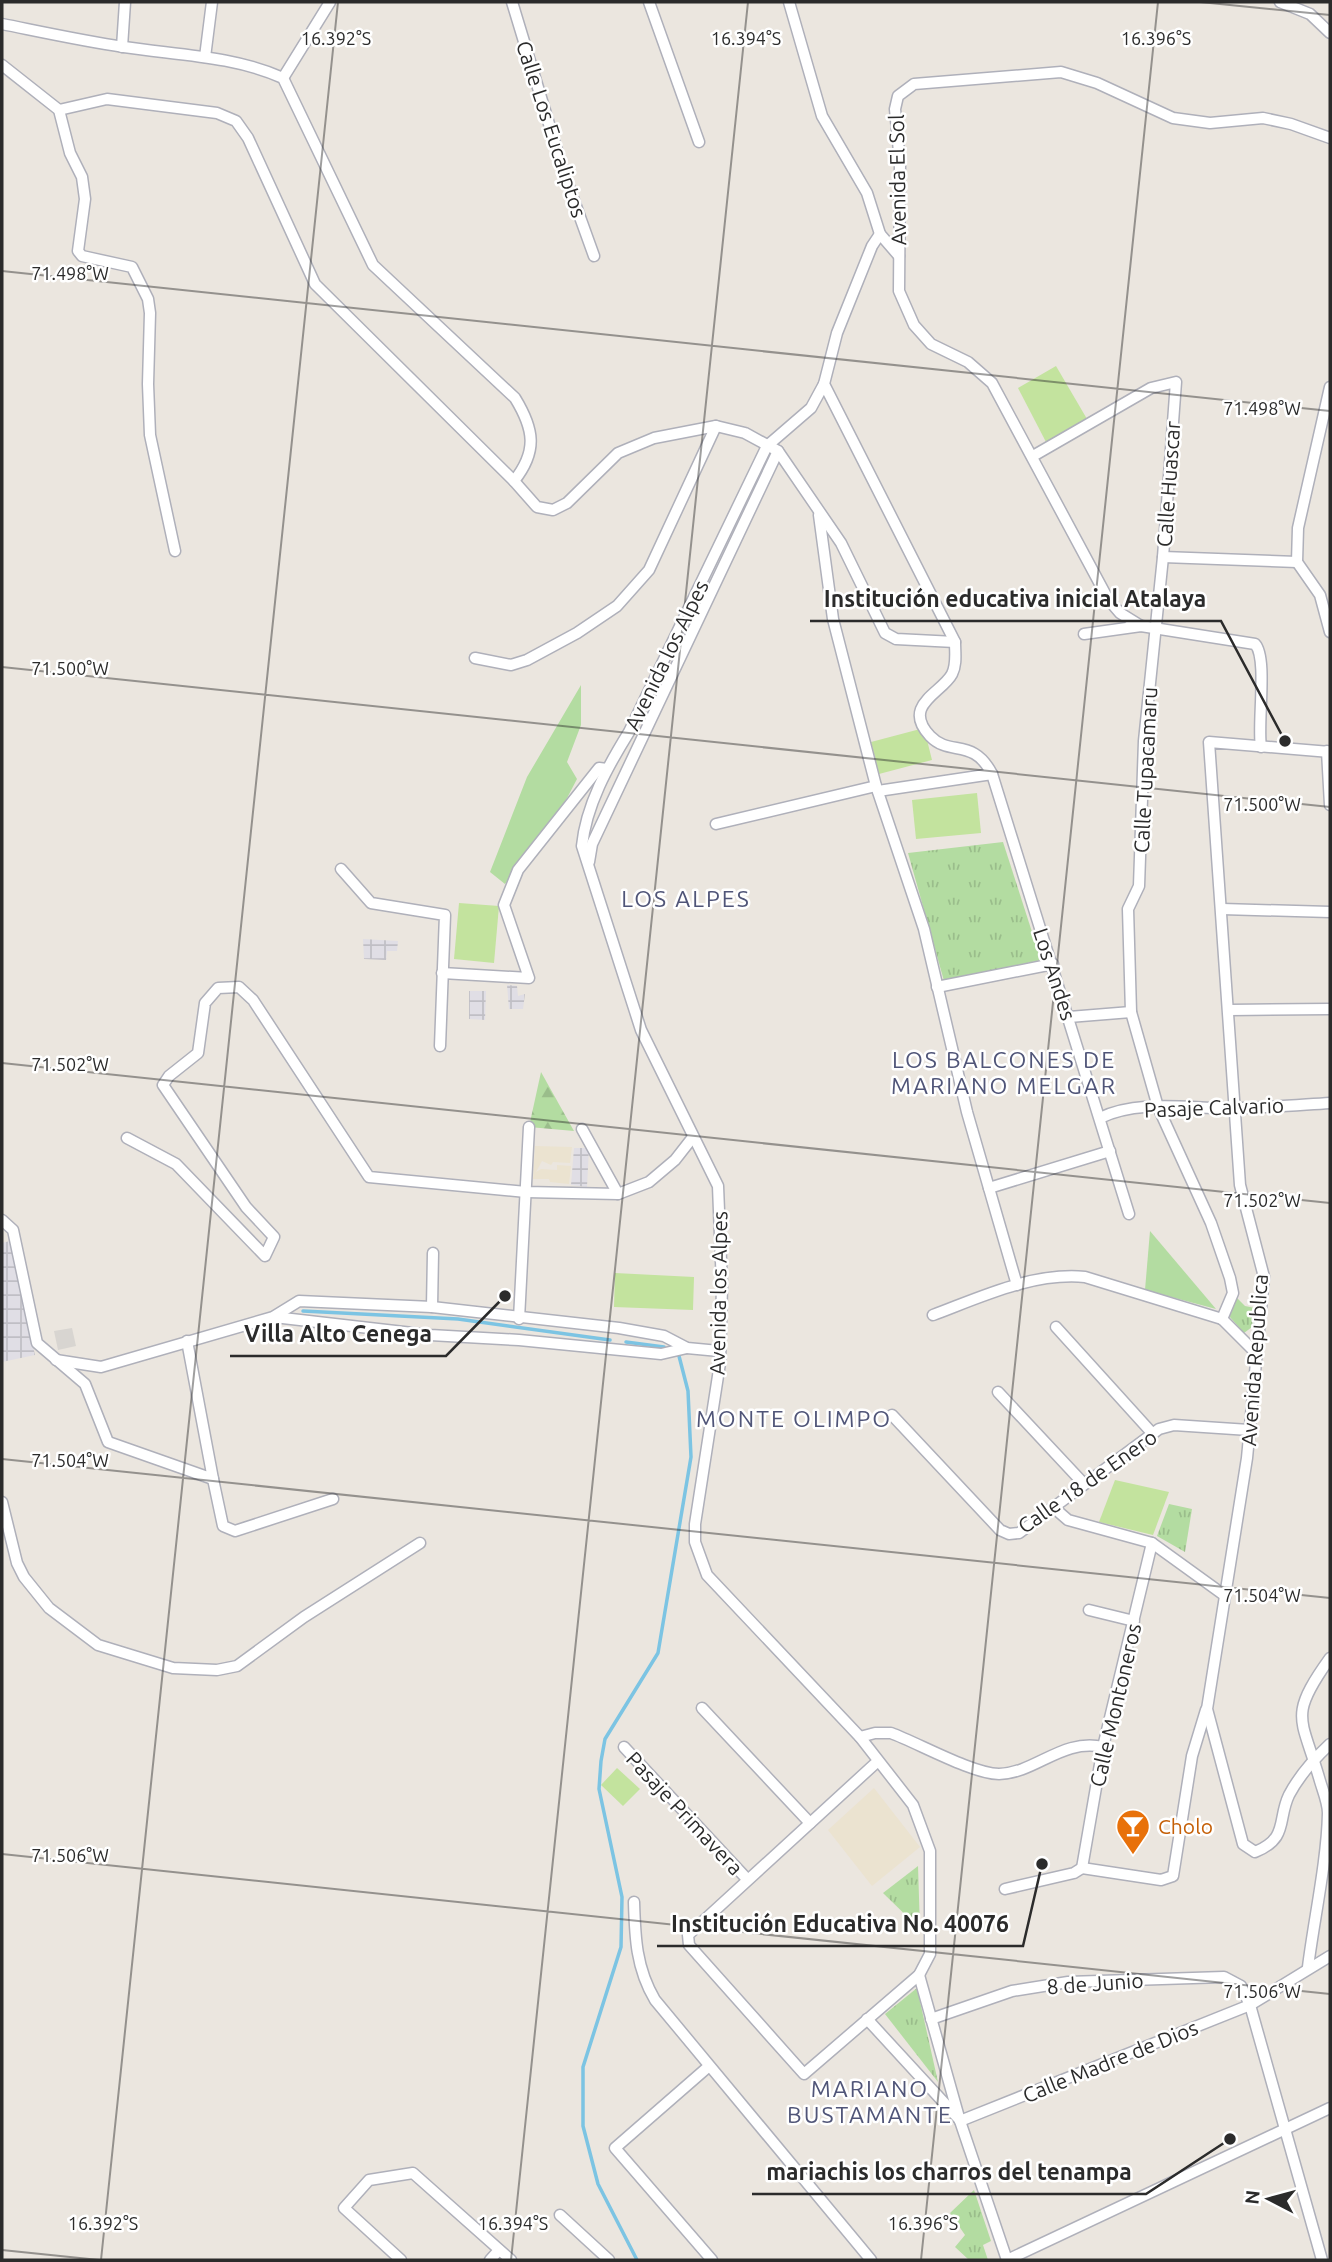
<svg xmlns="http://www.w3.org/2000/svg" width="1332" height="2262" font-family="Ubuntu,sans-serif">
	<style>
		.industrial { fill: url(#industrial-grid) }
		.education { fill: #ebe3d0 }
		.grass { fill: #b3dca1 }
		.forest { fill: url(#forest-firs) }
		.park { fill: url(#park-tufts) }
		.pitch { fill: #c3e39e }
		.plaza { fill: #d8d5d1 }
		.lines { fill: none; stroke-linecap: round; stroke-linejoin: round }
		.stream { stroke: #7cc4e3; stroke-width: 3.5 }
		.street-casing { stroke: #afb0ba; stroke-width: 13 }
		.street { stroke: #fff; stroke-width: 10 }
		.ticks { fill: none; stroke: #2b2b2b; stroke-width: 2; stroke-opacity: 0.45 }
		.labels { text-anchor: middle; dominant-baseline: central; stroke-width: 5; stroke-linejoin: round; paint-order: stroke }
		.street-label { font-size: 21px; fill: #2b2b2b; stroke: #fff }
		.food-label { font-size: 21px; fill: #c56008; stroke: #fff; text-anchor: start }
		.neighbourhood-label { font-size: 23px; letter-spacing: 2px; fill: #505578; stroke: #fff }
		.ticks-label { font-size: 18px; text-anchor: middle; fill: #2b2b2b; stroke: #fff; stroke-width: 5; stroke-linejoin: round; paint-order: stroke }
		.leader { fill: none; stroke: #2b2b2b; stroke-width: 2.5 }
		.callout-dot { fill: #2b2b2b; stroke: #fff; stroke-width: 2.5 }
		.callout-label { font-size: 23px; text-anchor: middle; font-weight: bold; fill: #2b2b2b; stroke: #fff; stroke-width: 5; stroke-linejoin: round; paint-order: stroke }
	</style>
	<defs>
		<pattern id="industrial-grid" width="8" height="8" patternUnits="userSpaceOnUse" patternTransform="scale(1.75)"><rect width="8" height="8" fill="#e0dee5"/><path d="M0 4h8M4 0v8" fill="none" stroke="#c0bfc5"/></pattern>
		<pattern id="forest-firs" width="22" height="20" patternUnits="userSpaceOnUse" patternTransform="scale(1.75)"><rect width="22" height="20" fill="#b3dca1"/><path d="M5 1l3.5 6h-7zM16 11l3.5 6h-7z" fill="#9abd8b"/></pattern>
		<pattern id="park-tufts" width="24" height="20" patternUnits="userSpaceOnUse" patternTransform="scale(1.75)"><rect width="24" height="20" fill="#b3dca1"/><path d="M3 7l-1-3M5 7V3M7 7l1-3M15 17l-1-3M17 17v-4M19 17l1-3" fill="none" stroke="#9abd8b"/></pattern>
	</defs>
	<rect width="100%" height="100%" fill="#ebe6df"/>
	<g class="industrial">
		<path d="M363,939L398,941L397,951H387L386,960L364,959Z"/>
		<path d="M507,985L517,986L518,996L525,994L523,1009H509Z"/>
		<path d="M469,991H486L485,1020L469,1019Z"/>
		<path d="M574,1148H589L587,1187L571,1185Z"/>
		<path d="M10,1241L35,1355L2,1362V1243Z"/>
	</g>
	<g class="education">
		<path d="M535,1146L572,1147L570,1163L553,1162L551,1165L542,1161L536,1172L541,1169L557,1170V1165L571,1166L569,1184L550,1182L549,1179H533Z"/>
		<path d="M874,1788L920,1847L872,1886L828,1830Z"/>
	</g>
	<g class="grass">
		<path d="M581,685V725L567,762L577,779L566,800L505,884L490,872L527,777Z"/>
		<path d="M1150,1231L1216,1309L1145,1290Z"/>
	</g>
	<path class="forest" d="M541,1072L574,1131L529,1127Z"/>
	<g class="park">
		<path d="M1003,842L1041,960L944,981L908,853Z"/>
		<path d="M1237,1298L1245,1306L1255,1308L1256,1324L1244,1333L1229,1316Z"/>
		<path d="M1169,1504L1192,1509L1185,1552L1157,1536Z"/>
		<path d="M918,1866L920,1929L883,1893Z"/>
		<path d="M917,1988L938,2082L885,2014Z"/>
		<path d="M974,2190L991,2241L983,2245L988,2260H969L955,2247L965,2235L950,2213Z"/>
	</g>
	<g class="pitch">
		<path d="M1056,366L1087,419L1046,442L1018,388Z"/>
		<path d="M924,728L932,760L879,774L871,742Z"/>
		<path d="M977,793L981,833L916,839L912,800Z"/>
		<path d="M459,903L499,906L494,963L454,959Z"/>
		<path d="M615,1273L694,1277L693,1310L614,1307Z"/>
		<path d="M1115,1480L1169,1492L1153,1535L1099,1522Z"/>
		<path d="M617,1768L640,1789L623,1806L601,1785Z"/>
	</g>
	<path class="plaza" d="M72,1328L76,1346L58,1350L54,1331Z"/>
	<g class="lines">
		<g class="stream">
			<path d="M303,1311L458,1319L610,1340"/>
			<path d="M626,1342L664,1347"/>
			<path d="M637,2260L598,2184L583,2126V2067L621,1947L622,1897L599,1789L601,1761L605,1739L658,1653L691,1457L688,1391L679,1356"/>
		</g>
		<g class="street-casing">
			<g id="street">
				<path d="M512,2L563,170L594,256"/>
				<path d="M649,2L699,142"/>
				<path d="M789,2L822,116L867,193L880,234L899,256"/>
				<path d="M1280,2L1310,14L1330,33"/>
				<path d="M2,24C42,32 83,41 124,47C177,55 234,56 283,78L373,265L515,398C534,429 538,451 514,481"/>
				<path d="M122,47L125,2"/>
				<path d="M205,57L212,2"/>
				<path d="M2,65L59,110L70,153L82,177L85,199L78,251L82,256L132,267L148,299L150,313L148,384L150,435L175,551"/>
				<path d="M283,78L330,2"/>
				<path d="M59,110L107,99L217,113L236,121L248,138L315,284L514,481L537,507L553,510L567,503L618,453L654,438L716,426L745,433L778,451L841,543L885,633L896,639L955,642"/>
				<path d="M880,234L872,246L837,333L824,384L955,642C955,653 957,664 952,674C942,693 901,705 930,736C950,757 973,737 992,774L1129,1214"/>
				<path d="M824,384L811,408L767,446L629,732C608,766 586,805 582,846L641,1030L718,1186L722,1286L720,1363L695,1524V1542L707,1575L860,1737L913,1805L930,1851V1954L919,1975L804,2074L689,1945L688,1935L878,1761"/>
				<path d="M1330,387L1298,528L1297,562L1320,595L1330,632"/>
				<path d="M1033,456L1151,388L1176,382L1163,557L1144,741L1139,886L1128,909L1131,1012L1158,1107L1211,1223L1230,1278L1233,1293L1222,1319"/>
				<path d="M819,515L833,619L876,786L924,929L967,1112L1017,1285"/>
				<path d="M1163,557L1297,562"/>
				<path d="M1141,626L1120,613L1108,599L992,383L968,362L931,344L914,325L899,291L900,163L895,109L898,96L914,84L1061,72L1097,83L1173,118L1210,123L1263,118L1291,124L1330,138"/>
				<path d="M1084,634L1141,626L1255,644C1268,658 1257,724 1261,747"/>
				<path d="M475,658L511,665L527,660L577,633L617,606L649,570L716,426"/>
				<path d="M1327,751L1330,805"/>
				<path d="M1330,752L1209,742L1240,1185L1264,1277L1247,1458L1207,1709L1243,1844L1255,1852C1289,1838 1277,1820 1289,1795C1299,1776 1315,1758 1330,1744"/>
				<path d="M878,791L992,774"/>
				<path d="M716,824L876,786"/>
				<path d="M589,862L592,844L778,451"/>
				<path d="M341,869L371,903L445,915L440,1046"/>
				<path d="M1222,909L1330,912"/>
				<path d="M442,973L529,978L504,905L518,870L599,768L607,769"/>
				<path d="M937,987L1053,964"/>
				<path d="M1230,1010L1330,1009"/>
				<path d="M1069,1017L1131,1012"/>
				<path d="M1100,1118C1139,1099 1191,1109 1233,1108C1266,1108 1298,1105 1330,1103"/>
				<path d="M582,1129L618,1194"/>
				<path d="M127,1138L176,1164L265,1256L274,1237L246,1207L163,1085L169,1076L198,1053L205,1003L218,988L239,987L253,1000L369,1177L526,1192L618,1194L649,1182L675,1160L693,1137"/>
				<path d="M989,1188L1110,1151"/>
				<path d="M2,1220L13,1230L37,1343L85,1384L108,1442L213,1479L187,1341"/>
				<path d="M432,1307L433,1253"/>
				<path d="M933,1315C981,1297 1033,1272 1085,1277L1222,1319"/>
				<path d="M274,1317L430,1335L519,1340L661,1354L687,1348"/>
				<path d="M519,1319L529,1127"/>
				<path d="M1222,1319L1257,1354"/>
				<path d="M1056,1327L1152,1433"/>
				<path d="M56,1360L101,1367L273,1317L299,1301L432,1307L619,1328L664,1336L687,1348L719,1351"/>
				<path d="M998,1392L1084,1484"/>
				<path d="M892,1415L1000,1530L1009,1534L1019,1533L1159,1429L1174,1425L1249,1430"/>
				<path d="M213,1479L223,1526L235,1531L333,1499"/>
				<path d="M2,1502L17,1563L24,1577L49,1608L98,1645L173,1668L217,1670L237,1666L304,1617L420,1543"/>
				<path d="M1053,1507L1068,1520L1152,1543L1224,1595"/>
				<path d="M1089,1610L1134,1621"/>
				<path d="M702,1708L810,1823"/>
				<path d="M860,1737L875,1733H891C918,1743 973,1774 999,1774C1036,1773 1062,1738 1103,1747"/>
				<path d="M624,1747L747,1879"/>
				<path d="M1082,1868L1103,1747L1152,1543"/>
				<path d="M1082,1868L1161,1880L1173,1876L1192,1756L1206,1710"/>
				<path d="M1005,1889L1074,1873L1082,1868"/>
				<path d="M634,1902C635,1937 636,1968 655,2000L871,2260"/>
				<path d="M1308,1967C1314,1919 1327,1861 1328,1813C1328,1803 1323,1791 1320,1781C1302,1717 1287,1718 1330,1658"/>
				<path d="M919,1975L960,2121L1007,2260L1330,2108"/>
				<path d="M867,2019L959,2119"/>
				<path d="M931,2019L1012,1991L1068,1982L1224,1977L1241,1986L1250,2005L1322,2260"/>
				<path d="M708,2067L615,2148L712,2260"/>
				<path d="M960,2121L1250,2005L1330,1956"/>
				<path d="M560,2215L609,2260"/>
				<path d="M401,2260L344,2208L369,2180L413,2173L511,2260"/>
				<path d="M490,2260L499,2250"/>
			</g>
		</g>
		<use href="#street" class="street"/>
	</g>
	<path class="ticks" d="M1200,2L1330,15M2,271L1330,411M2,667L1330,807M2,1063L1330,1203M2,1459L1330,1598M2,1854L1330,1994M2,2250L99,2260M101,2260L338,2M511,2260L748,2M921,2260L1158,2"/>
	<defs>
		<g id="bar-pin" transform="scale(1.75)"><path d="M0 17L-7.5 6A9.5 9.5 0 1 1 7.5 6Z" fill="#e8710a" stroke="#fff"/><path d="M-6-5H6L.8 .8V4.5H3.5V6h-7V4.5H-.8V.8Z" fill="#fff"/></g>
	</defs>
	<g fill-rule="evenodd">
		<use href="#bar-pin" x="1133" y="1826"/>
	</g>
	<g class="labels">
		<g class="street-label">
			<text transform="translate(552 129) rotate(72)">Calle Los Eucaliptos</text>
			<text transform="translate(897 180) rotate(-91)">Avenida El Sol</text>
			<text transform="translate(1168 484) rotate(-86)">Calle Huascar</text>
			<text transform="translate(666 655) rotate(-64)">Avenida los Alpes</text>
			<text transform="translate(1145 770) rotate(-87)">Calle Tupacamaru</text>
			<text transform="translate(1055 974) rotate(72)">Los Andes</text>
			<text transform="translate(1214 1107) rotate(-2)">Pasaje Calvario</text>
			<text transform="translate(718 1293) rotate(-89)">Avenida los Alpes</text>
			<text transform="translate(1254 1360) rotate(-86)">Avenida Republica</text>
			<text transform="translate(1087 1481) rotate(-35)">Calle 18 de Enero</text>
			<text transform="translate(1115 1705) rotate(-77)">Calle Montoneros</text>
			<text transform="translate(685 1813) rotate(47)">Pasaje Primavera</text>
			<text transform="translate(1095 1983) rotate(-4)">8 de Junio</text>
			<text transform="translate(1110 2061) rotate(-22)">Calle Madre de Dios</text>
		</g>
		<g class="food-label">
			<text x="1158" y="1826">Cholo</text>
		</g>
		<g class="neighbourhood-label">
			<text x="686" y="898">LOS ALPES</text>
			<text x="1004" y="1059">LOS BALCONES DE<tspan x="1004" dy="26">MARIANO MELGAR</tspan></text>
			<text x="794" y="1418">MONTE OLIMPO</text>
			<text x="870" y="2088">MARIANO<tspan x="870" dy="26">BUSTAMANTE</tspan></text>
		</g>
	</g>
	<g class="ticks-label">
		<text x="336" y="45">16.392°S</text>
		<text x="746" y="45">16.394°S</text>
		<text x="1156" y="45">16.396°S</text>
		<text x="70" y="280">71.498°W</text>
		<text x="1262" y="415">71.498°W</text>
		<text x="70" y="675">71.500°W</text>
		<text x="1262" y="811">71.500°W</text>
		<text x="70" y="1071">71.502°W</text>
		<text x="1262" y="1207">71.502°W</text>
		<text x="70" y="1467">71.504°W</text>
		<text x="1262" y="1602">71.504°W</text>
		<text x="70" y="1862">71.506°W</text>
		<text x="1262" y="1998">71.506°W</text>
		<text x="103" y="2230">16.392°S</text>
		<text x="513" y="2230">16.394°S</text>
		<text x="923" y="2230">16.396°S</text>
	</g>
	<path class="leader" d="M1285 741L1221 621H810M505 1296L446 1356H230M1042 1864L1023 1946H657M1230 2139L1146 2194H752"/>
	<g class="callout-dot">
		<circle cx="1285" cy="741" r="7"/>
		<circle cx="505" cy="1296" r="7"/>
		<circle cx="1042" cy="1864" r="7"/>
		<circle cx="1230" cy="2139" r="7"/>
	</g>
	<g class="callout-label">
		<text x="1015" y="607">Institución educativa inicial Atalaya</text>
		<text x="338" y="1342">Villa Alto Cenega</text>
		<text x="840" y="1932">Institución Educativa No. 40076</text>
		<text x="949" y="2180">mariachis los charros del tenampa</text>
	</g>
	<rect width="1332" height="2262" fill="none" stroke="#2b2b2b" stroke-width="7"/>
	<g transform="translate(1269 2199) rotate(276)" stroke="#ffffff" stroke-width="5" paint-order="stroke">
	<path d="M0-5L12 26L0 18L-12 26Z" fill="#2b2b2b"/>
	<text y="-10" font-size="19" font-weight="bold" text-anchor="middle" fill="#2b2b2b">N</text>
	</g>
</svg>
